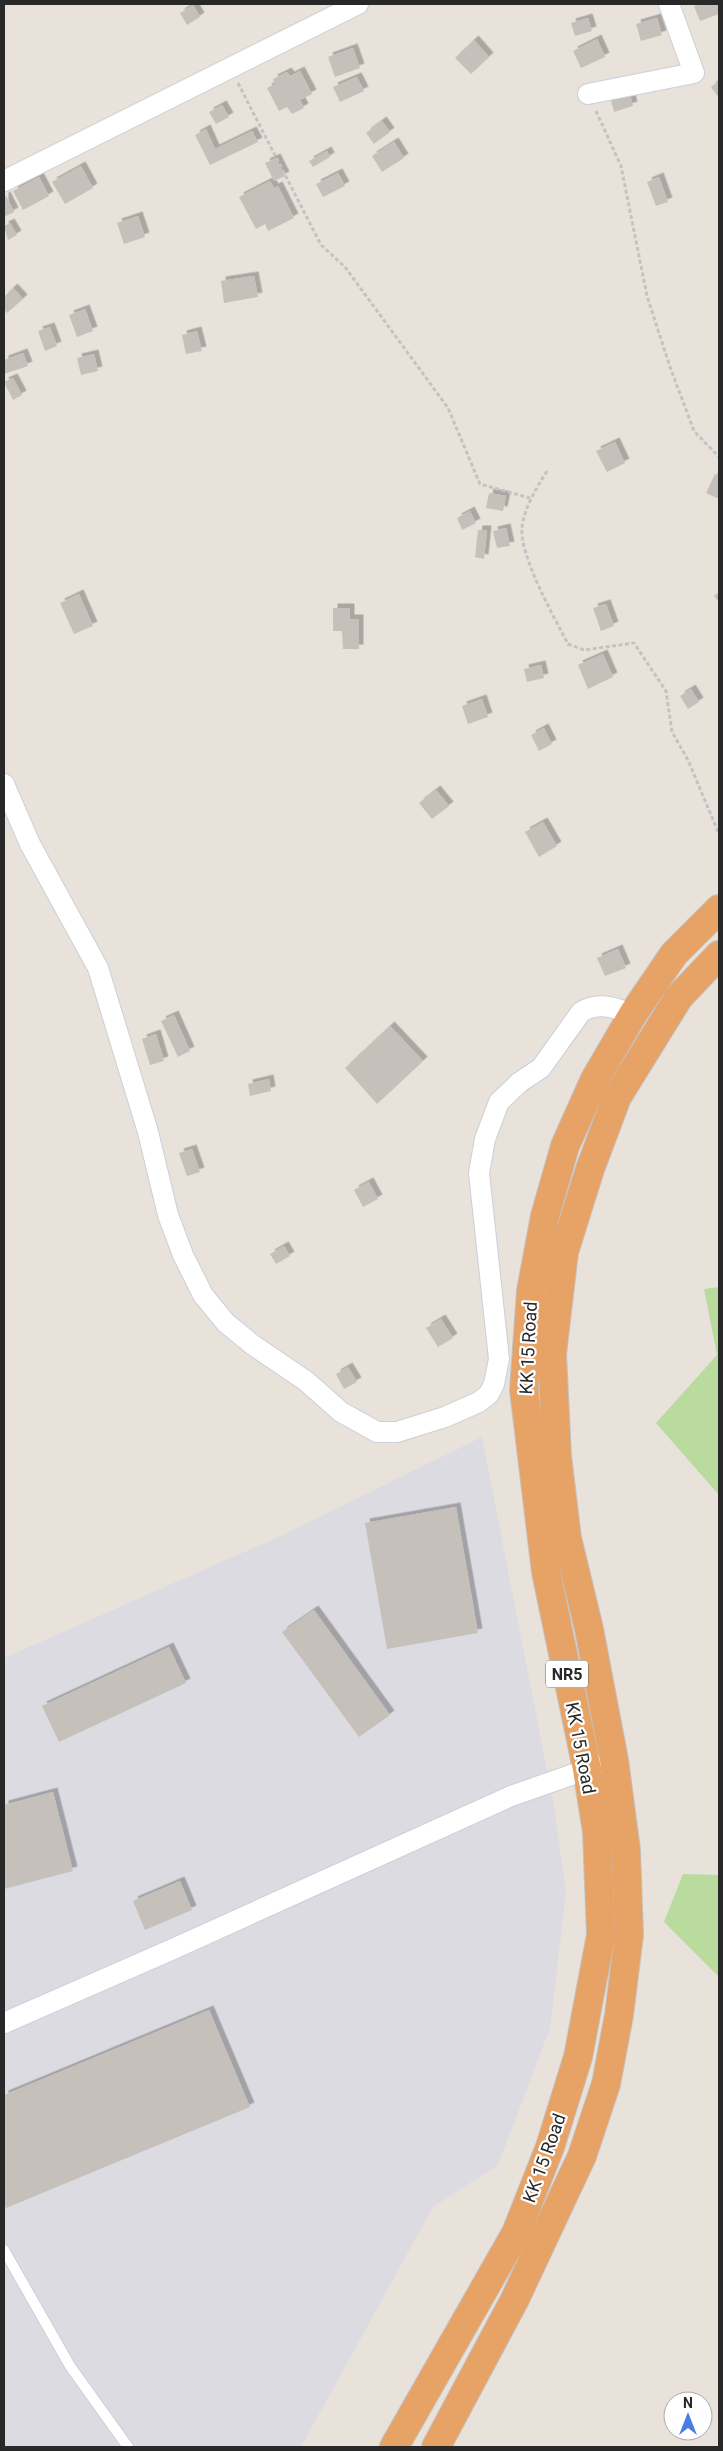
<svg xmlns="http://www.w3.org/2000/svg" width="723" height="2451" font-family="Roboto,sans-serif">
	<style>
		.industrial { fill: #dddbe2 }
		.green { fill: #b9db9d }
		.building { fill: #c5c0ba; filter: url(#shadow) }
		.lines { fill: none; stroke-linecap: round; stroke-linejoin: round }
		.service-casing { stroke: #cacfd9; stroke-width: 12 }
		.minor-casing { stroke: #cacfd9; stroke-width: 22 }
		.trunk-casing { stroke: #c3c3c3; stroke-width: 30 }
		.path { stroke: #c3c3c3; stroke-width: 3; stroke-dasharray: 4 2.5; stroke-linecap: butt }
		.service { stroke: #fff; stroke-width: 10 }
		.minor { stroke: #fff; stroke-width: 20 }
		.trunk { stroke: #e7a266; stroke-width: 28 }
		.labels { text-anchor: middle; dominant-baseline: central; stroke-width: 4.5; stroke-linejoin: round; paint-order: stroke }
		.shield { fill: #fff; stroke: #686868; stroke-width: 1 }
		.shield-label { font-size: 16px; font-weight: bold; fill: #282828 }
		.street-label { font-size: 18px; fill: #282828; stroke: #fff }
	</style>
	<defs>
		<filter id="shadow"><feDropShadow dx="4.5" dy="-4.5" stdDeviation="0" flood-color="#0004"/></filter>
	</defs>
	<rect width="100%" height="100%" fill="#e9e2db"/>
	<path class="industrial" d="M482,1437L554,1806L566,1893L550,2028L498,2165L433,2207L301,2447H4V1658L285,1534Z"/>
	<g class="green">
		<path d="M719,1287V1495L656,1423L717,1355L704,1289Z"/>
		<path d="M683,1874L719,1875V1977L664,1922Z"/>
	</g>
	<g class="building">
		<path d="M700,4H719V14L700,21L694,6Z"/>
		<path d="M193,5L200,17L187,25L180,13Z"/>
		<path d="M588,18L592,31L575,36L571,23Z"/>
		<path d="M657,18L662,35L641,41L636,24Z"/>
		<path d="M597,39L605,57L581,68L573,51Z"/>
		<path d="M474,40L489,57L471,74L455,58Z"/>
		<path d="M353,48L360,68L335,77L328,57Z"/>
		<path d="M300,71L312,94L300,100L304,108L292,114L287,107L279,111L267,88L275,84L273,79L287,72L290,76Z"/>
		<path d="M357,77L364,91L340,102L333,87Z"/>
		<path d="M719,81V98L711,87Z"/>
		<path d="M628,88L633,106L614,112L609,93Z"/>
		<path d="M222,105L229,117L216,124L209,112Z"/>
		<path d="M382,121L390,132L374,144L366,133Z"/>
		<path d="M206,129L215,149L252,131L258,142L210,165L195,135Z"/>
		<path d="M394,142L404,158L382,172L372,156Z"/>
		<path d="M327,151L330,157L313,167L309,161Z"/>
		<path d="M276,158L285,176L274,181L265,163Z"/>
		<path d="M81,166L93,188L65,204L52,182Z"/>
		<path d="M338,173L345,186L323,197L316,184Z"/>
		<path d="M39,177L49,196L23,210L13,191Z"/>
		<path d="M659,177L668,202L656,206L647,182Z"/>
		<path d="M270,181L274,188L278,186L294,218L268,231L265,224L256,229L239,197Z"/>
		<path d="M6,196L14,212L4,217V197Z"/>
		<path d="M138,216L145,237L124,244L117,223Z"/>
		<path d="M10,223L17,235L8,240L4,226Z"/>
		<path d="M254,276L258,297L224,303L221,281Z"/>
		<path d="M13,288L23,299L7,313L4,309V297Z"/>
		<path d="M85,309L93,331L77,337L69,315Z"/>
		<path d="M50,327L57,346L45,351L38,331Z"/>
		<path d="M197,331L202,351L186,354L182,335Z"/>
		<path d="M23,353L28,366L4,374V360Z"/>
		<path d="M94,354L98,371L81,375L77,358Z"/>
		<path d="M13,378L22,395L13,400L4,382Z"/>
		<path d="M615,442L625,463L607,472L596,451Z"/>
		<path d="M715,474L719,475V499L706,493Z"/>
		<path d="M489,493L506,496L503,511L486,508Z"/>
		<path d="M470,511L476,523L462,530L457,518Z"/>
		<path d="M506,528L510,546L497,548L493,531Z"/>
		<path d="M478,530H487L484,559L475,557Z"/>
		<path d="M719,592V602L714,596Z"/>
		<path d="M79,594L93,626L74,634L60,603Z"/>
		<path d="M606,604L614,626L601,631L593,608Z"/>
		<path d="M333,608H350V619H359V649H343L342,631H333Z"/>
		<path d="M603,654L613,677L588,689L578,665Z"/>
		<path d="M541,665L544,678L527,682L524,669Z"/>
		<path d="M691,689L699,702L688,709L680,696Z"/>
		<path d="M482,699L488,717L468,724L462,706Z"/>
		<path d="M544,728L552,744L539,751L531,735Z"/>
		<path d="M436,790L449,806L432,819L419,803Z"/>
		<path d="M543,822L557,846L539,857L525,832Z"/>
		<path d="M618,949L626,968L605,976L597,958Z"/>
		<path d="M174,1015L190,1051L178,1057L161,1021Z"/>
		<path d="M390,1026L423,1061L377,1104L345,1068Z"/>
		<path d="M156,1034L164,1061L150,1065L142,1039Z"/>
		<path d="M269,1079L271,1091L250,1096L248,1084Z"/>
		<path d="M192,1149L200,1172L187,1176L179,1153Z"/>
		<path d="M369,1182L378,1199L363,1207L354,1190Z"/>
		<path d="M284,1246L290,1256L276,1264L270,1254Z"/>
		<path d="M441,1319L453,1338L438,1347L426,1328Z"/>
		<path d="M348,1367L357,1382L344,1389L336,1374Z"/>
		<path d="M456,1507L478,1633L387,1649L365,1523Z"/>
		<path d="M314,1610L390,1715L359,1737L282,1632Z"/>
		<path d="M169,1647L186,1683L59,1742L42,1706Z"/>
		<path d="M53,1792L73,1871L4,1889V1805Z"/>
		<path d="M180,1881L192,1910L145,1930L133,1901Z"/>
		<path d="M209,2010L250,2107L6,2208L4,2201V2095Z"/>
	</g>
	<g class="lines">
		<g class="service-casing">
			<path id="service" d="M4,2250L70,2366L128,2447"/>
		</g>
		<g class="minor-casing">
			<g id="minor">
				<path d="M588,94L694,73L669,4"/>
				<path d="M4,181L358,4"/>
				<path d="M4,784L30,844L98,968L148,1132L168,1215L183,1255L203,1295L226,1323L253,1345L306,1381L341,1412L377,1432H397L445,1417L479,1402L489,1394L494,1384L499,1359L479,1173L485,1139L499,1102L520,1082L541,1068L581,1012C599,1001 614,1008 633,1014"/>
				<path d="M4,2023L173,1949L511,1796L614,1760"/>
			</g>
		</g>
		<g class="trunk-casing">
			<g id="trunk">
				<path d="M394,2447L516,2233L550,2147L578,2057L601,1935L597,1832L587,1769L546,1572L524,1390L531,1291L545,1216L565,1146L595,1079L633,1014L674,954L719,909"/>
				<path d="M436,2447L515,2299L582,2156L606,2084L619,2015L629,1935L626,1850L614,1760L589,1629L567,1538L557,1456L552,1354L564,1252L590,1169L617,1097L679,997L719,955"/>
			</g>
		</g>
		<g class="path">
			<path d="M238,83L321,245L345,267L448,408L480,484L530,498"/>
			<path d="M596,111L621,166L647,296L670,367L694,431L719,457"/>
			<path d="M547,471C536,489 525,506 522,527C519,555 554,617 568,644L584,650L634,643L666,691L672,732L688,760L719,834"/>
		</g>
		<use href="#service" class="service"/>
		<use href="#minor" class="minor"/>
		<use href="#trunk" class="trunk"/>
	</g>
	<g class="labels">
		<rect class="shield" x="546" y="1660.5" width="42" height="27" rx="4"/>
		<g class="shield-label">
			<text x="567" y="1674">NR5</text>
		</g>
		<g class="street-label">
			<text transform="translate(528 1348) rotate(-87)">KK 15 Road</text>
			<text transform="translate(581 1748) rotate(79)">KK 15 Road</text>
			<text transform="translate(544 2158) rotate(-70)">KK 15 Road</text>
		</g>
	</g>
	<rect width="723" height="2451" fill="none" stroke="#282828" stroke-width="10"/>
	<g transform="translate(688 2416)"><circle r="24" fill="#ffffff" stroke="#a9a9a9"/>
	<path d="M0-4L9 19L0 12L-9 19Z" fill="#4b7be6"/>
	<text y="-8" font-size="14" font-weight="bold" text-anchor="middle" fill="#282828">N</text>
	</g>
</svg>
